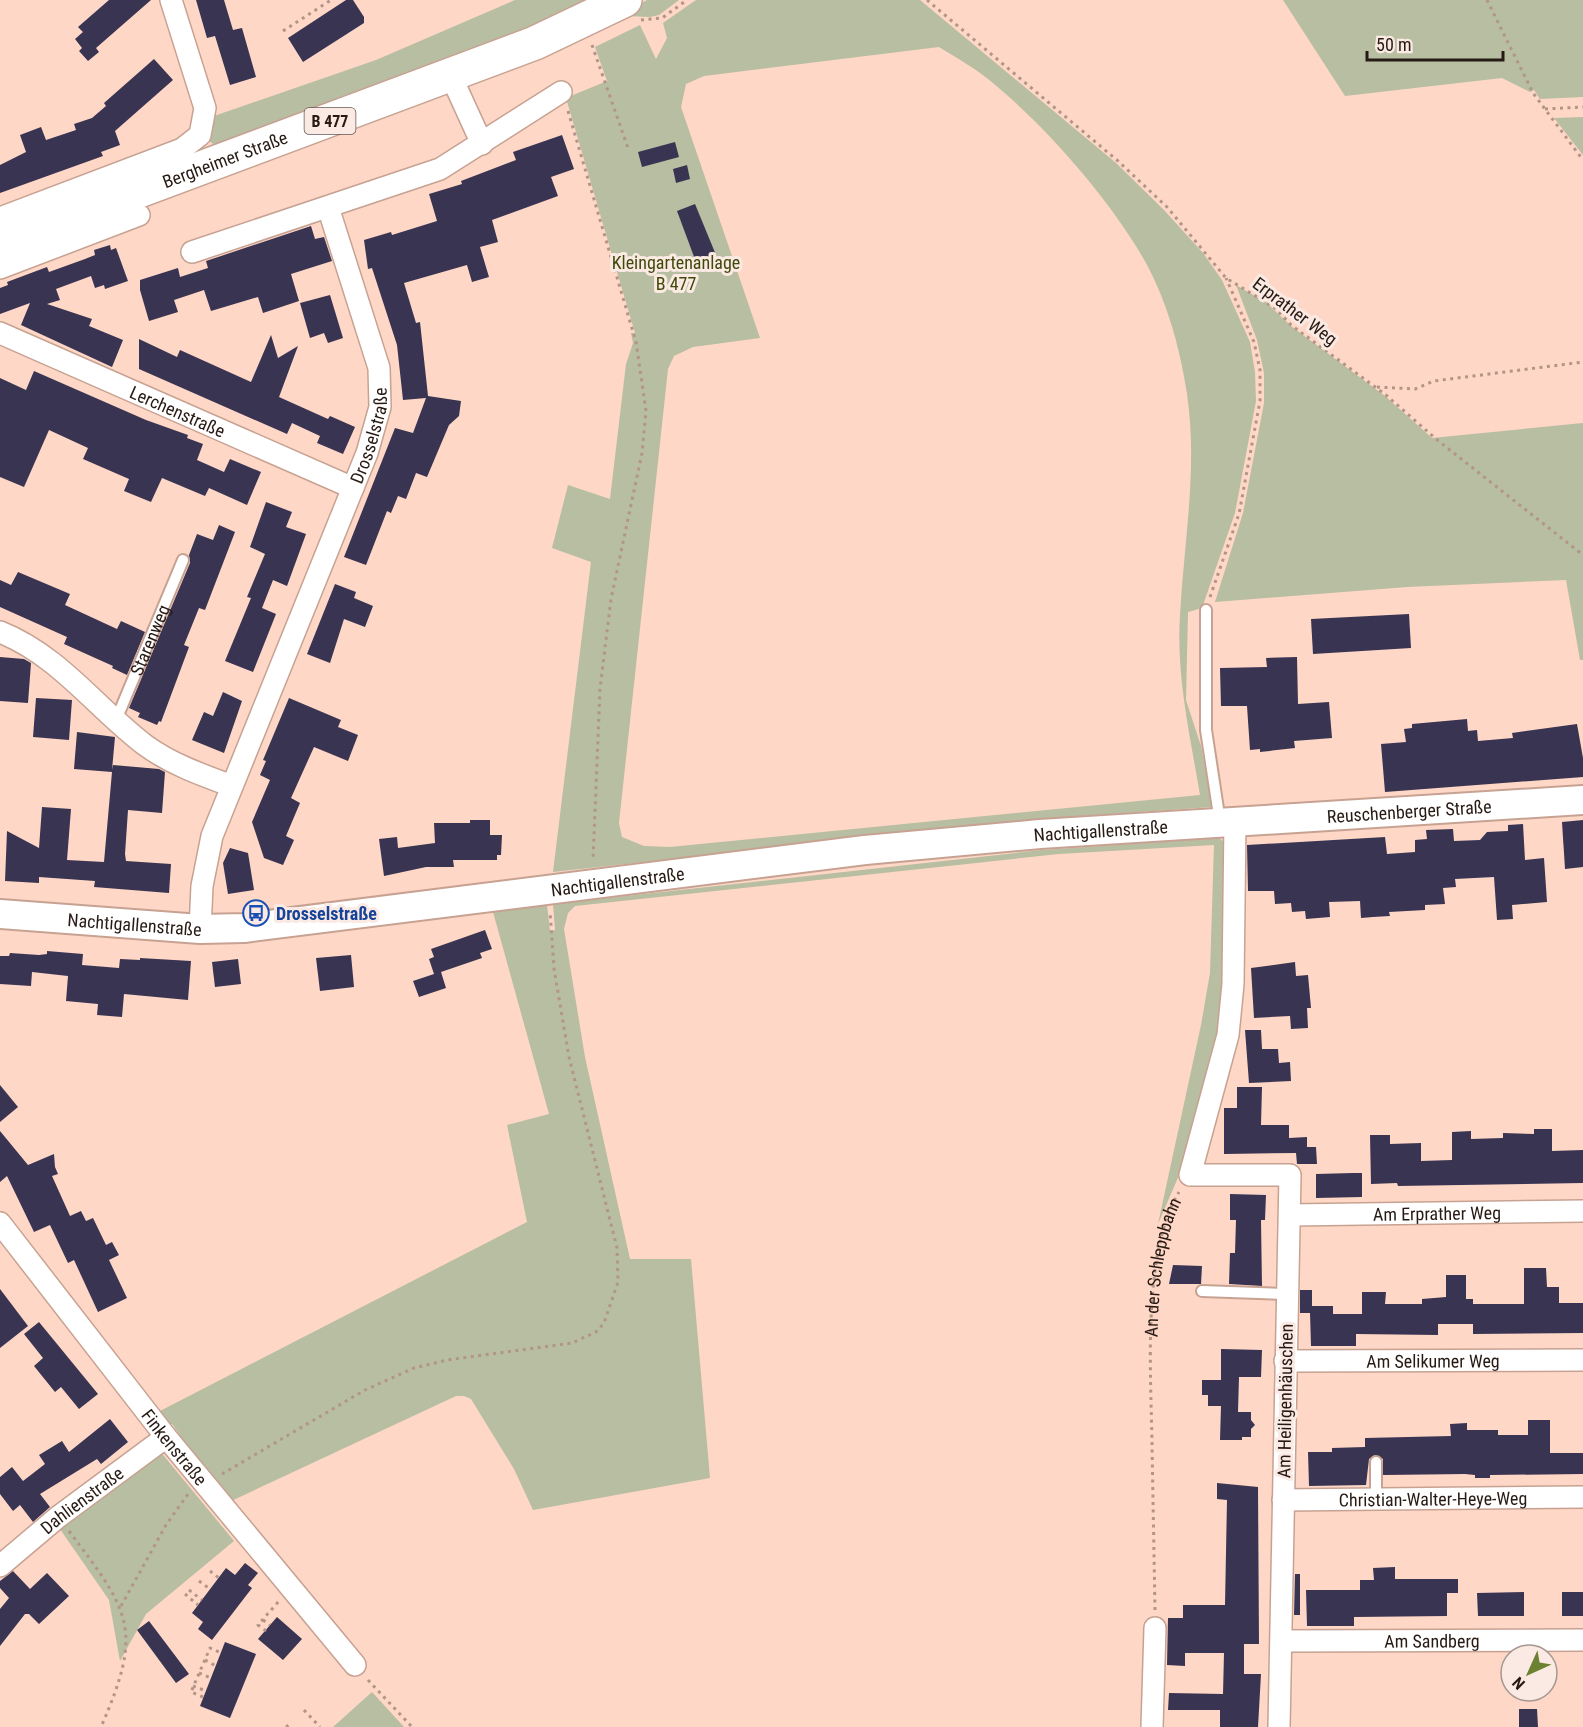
<svg xmlns="http://www.w3.org/2000/svg" width="1583" height="1727" font-family="'Roboto Condensed',sans-serif">
	<style>
		.green { fill: #b7bea1; fill-rule: evenodd }
		.building { fill: #393452 }
		.lines { fill: none; stroke-linecap: round; stroke-linejoin: round }
		.lane-casing { stroke: #c7a292; stroke-width: 14 }
		.street-casing { stroke: #c7a292; stroke-width: 24 }
		.secondary-casing { stroke: #c7a292; stroke-width: 32 }
		.primary-casing { stroke: #c7a292; stroke-width: 36 }
		.path { stroke: #b39588; stroke-width: 3; stroke-dasharray: 3 4.5; stroke-linecap: butt }
		.lane { stroke: #fff; stroke-width: 10 }
		.street { stroke: #fff; stroke-width: 21 }
		.secondary { stroke: #fff; stroke-width: 28 }
		.primary { stroke: #fff; stroke-width: 33 }
		.labels { text-anchor: middle; dominant-baseline: central; stroke-width: 6; stroke-linejoin: round; paint-order: stroke }
		.shield { fill: #faeae3; stroke: #665852; stroke-width: 1.5 }
		.shield-label { font-size: 16px; font-weight: bold; fill: #271a14 }
		.street-label { font-size: 18px; fill: #271a14; stroke: #faeae3 }
		.park-label { font-size: 18px; fill: #3f490a; stroke: #faeae3 }
		.transit-label { font-size: 18px; font-weight: bold; fill: #164399; stroke: #faeae3; text-anchor: start }
	</style>
	<rect width="100%" height="100%" fill="#fed7c6"/>
	<g class="green">
		<path d="M515,0H600L224,151L206,139L214,116L376,60Z"/>
		<path d="M647,0H679L659,15L650,17L626,16L545,56Z"/>
		<path d="M696,0H920L1116,163L1164,210L1203,253L1222,280L1250,342L1255,372L1256,401L1235,513L1202,608L1188,612L1186,700L1201,746L1212,807L1039,819L553,872L591,562L552,548L568,485L610,499L626,364L633,343L631,333H635L566,98L607,81L595,47L640,25L656,59L667,38L663,23ZM939,47C955,57 973,67 988,79C1043,123 1107,196 1142,256C1166,297 1180,347 1187,394C1198,467 1184,542 1180,615C1176,676 1190,735 1200,795L670,847L644,846L622,837L619,823L668,369L674,356L693,347L760,338L681,107L686,84L704,76Z"/>
		<path d="M1283,0H1583V97L1540,99L1534,90L1530,92L1502,78L1345,96Z"/>
		<path d="M1583,117V155L1554,118Z"/>
		<path d="M1236,285L1267,303L1291,326L1385,396L1432,438L1583,423V660H1580L1566,580L1407,587L1215,602L1243,513L1264,403V373L1257,340Z"/>
		<path d="M1219,838L1225,843V983L1221,1034L1183,1166L1158,1224L1201,1025L1210,973L1214,845L1059,854L575,906L568,913L564,929L585,1057L630,1259H691L710,1478L533,1510L514,1469L471,1399L464,1396H456L229,1502L177,1437L180,1435L172,1424L168,1425L158,1412L527,1222L507,1125L549,1114L493,912L547,905L550,931L555,930L553,904L1042,850Z"/>
		<path d="M159,1450L234,1541L146,1614L120,1661L109,1600L60,1529Z"/>
		<path d="M372,1692L404,1727H333Z"/>
	</g>
	<g class="building">
		<path d="M109,0H151L96,48L99,52L88,61L79,51L82,48L75,39L83,32L78,27Z"/>
		<path d="M196,0H224L233,30L242,28L256,77L230,85L215,36L207,38Z"/>
		<path d="M346,0H353L364,17V23L303,62L288,38Z"/>
		<path d="M154,59L173,80L115,131L120,145L101,152L103,156L0,193V165L26,152L20,135L41,127L46,140L76,130L74,124L92,118L106,106L104,103Z"/>
		<path d="M562,135L574,169L551,177L558,196L492,220L498,242L480,247L489,277L472,282L467,265L404,283L416,323L420,322L428,396L461,401L459,416L449,425L427,477L416,473L406,499L398,496L391,513L387,511L366,565L344,557L395,428L413,433L426,398L403,400L397,345L372,268L368,269L364,240L391,232L392,235L437,221L429,194L462,184L461,181L516,160L513,152Z"/>
		<path d="M675,142L679,157L642,167L638,152Z"/>
		<path d="M687,165L690,179L676,183L673,169Z"/>
		<path d="M695,204L716,255L696,262L677,211Z"/>
		<path d="M311,226L315,239L324,237L332,261L291,274L299,301L263,313L258,297L211,311L204,290L174,300L178,312L149,321L140,290V280L178,268L180,277L208,268L206,261Z"/>
		<path d="M110,245L111,250L116,248L128,281L105,289L104,285L95,288L91,276L56,289L60,300L47,304L92,319L89,326L123,340L112,367L21,325L30,303L0,314V288L8,285L7,282L47,267L49,272L85,259L95,255L94,250Z"/>
		<path d="M330,295L343,338L328,343L324,333L310,338L300,303Z"/>
		<path d="M271,335L278,358L298,346L279,397L328,419L330,416L355,427L343,454L317,443L320,436L292,423L287,434L139,369V339L177,357L180,350L251,382Z"/>
		<path d="M34,371L146,420L188,435L187,438L203,444L197,460L224,472L230,459L261,472L247,505L209,488L205,496L162,478L151,502L124,491L129,479L83,459L88,448L49,430L24,487L0,477V378L26,390Z"/>
		<path d="M266,502L292,512L286,527L306,534L287,586L273,580L262,608L276,614L253,672L225,661L251,598L247,597L265,554L250,547Z"/>
		<path d="M219,525L235,532L205,610L199,608L184,645L189,647L161,722L159,721L157,725L138,717L140,713L129,708L190,563L189,555L197,534L213,540Z"/>
		<path d="M18,572L70,594L65,605L117,629L121,621L145,632L127,675L112,668L113,666L64,644L67,637L0,607V580L11,585Z"/>
		<path d="M335,584L356,592L354,598L373,606L365,627L344,619L330,663L307,654Z"/>
		<path d="M1409,614L1411,648L1313,654L1311,619Z"/>
		<path d="M0,657L24,659L31,663L28,703L0,701Z"/>
		<path d="M1297,657L1298,704L1329,702L1332,738L1294,741L1295,748L1260,752V749L1250,750L1247,706H1221L1220,668L1267,667L1266,658Z"/>
		<path d="M223,692L242,701L224,753L192,740L204,712L213,716Z"/>
		<path d="M36,698L72,700L69,740L33,737Z"/>
		<path d="M289,698L341,720L338,727L358,735L348,761L314,747L291,798L300,803L286,836L294,840L283,865L264,858L252,822L270,780L260,775L266,761L263,760Z"/>
		<path d="M1467,719L1468,731L1477,730L1478,741L1513,738L1512,733L1577,724L1583,758V777L1385,792L1381,744L1406,742L1404,729L1412,728V724Z"/>
		<path d="M77,732L115,737L112,770L113,765L159,769L165,772L162,813L128,810L125,854L126,861L171,864L169,893L94,887L95,881L39,877V883L5,881L7,831L39,848L42,807L71,809L67,860L104,862L112,772L74,769Z"/>
		<path d="M470,820H490V835H502L501,855H497V860H453L454,867H426L384,876L379,839L397,837L398,848L435,843L434,823H470Z"/>
		<path d="M1583,820V867L1565,869L1562,822Z"/>
		<path d="M1523,824L1525,860L1544,858L1547,902L1512,905L1513,919L1497,920L1494,877L1455,879L1456,887L1443,888L1445,904L1425,905V910L1389,912L1390,916L1373,917L1361,918L1360,901L1329,902L1330,917L1306,919L1305,911L1292,912L1291,903L1275,904L1274,891H1248L1247,845L1385,837L1387,854L1415,852V840L1427,839L1426,830L1453,829L1454,841L1480,840L1487,832L1508,831V825Z"/>
		<path d="M230,848L248,853L254,890L228,894L223,863Z"/>
		<path d="M485,930L492,949L480,953L482,958L441,972L446,988L419,997L413,981L434,974L429,959L434,957L431,949Z"/>
		<path d="M47,951L83,954L82,965L119,968L120,959L140,960V958L191,961L188,1000L124,994L122,1017L97,1015L98,1004L66,1001L68,976L32,972L31,986L0,984V956H9L10,953L39,955L47,954Z"/>
		<path d="M351,955L354,987L320,991L316,958Z"/>
		<path d="M238,959L241,984L215,987L212,962Z"/>
		<path d="M1295,962L1296,976L1308,975L1311,1008H1307L1308,1028L1291,1029L1290,1016L1254,1018L1251,968Z"/>
		<path d="M1245,1030H1261L1262,1049H1278L1279,1063L1290,1062L1291,1081L1249,1083Z"/>
		<path d="M0,1085L18,1107L0,1122Z"/>
		<path d="M1237,1087H1262L1261,1125H1289V1138L1307,1137V1147H1316L1317,1164H1297L1296,1153L1224,1154V1108H1237Z"/>
		<path d="M1534,1129H1552V1151L1583,1150V1183L1398,1186L1397,1183L1371,1184L1370,1135H1390V1144L1421,1143V1161L1452,1160V1132L1471,1131V1139L1503,1138V1133L1534,1134Z"/>
		<path d="M0,1131L28,1165L54,1154L55,1167L58,1174L52,1176L70,1216L81,1211L86,1221L93,1218L106,1245L112,1242L119,1255L109,1260L127,1298L98,1312L74,1260L68,1263L50,1225L34,1232L7,1176L0,1182Z"/>
		<path d="M1353,1173H1362V1197L1316,1198V1174Z"/>
		<path d="M1230,1194L1266,1195L1265,1220H1261L1262,1286L1229,1284L1230,1253H1235L1236,1220H1230Z"/>
		<path d="M1173,1265L1202,1266L1201,1284H1169Z"/>
		<path d="M1524,1268H1546L1547,1287H1559V1303H1583V1333L1473,1334V1324H1438V1335L1356,1334V1346H1311L1310,1313H1300V1290H1312V1306H1333V1314H1362V1292H1386L1385,1304H1422V1299L1446,1297V1275H1466V1299H1473V1304H1524Z"/>
		<path d="M0,1289L28,1326L0,1348Z"/>
		<path d="M39,1322L98,1394L79,1409L61,1387L55,1392L34,1366L43,1358L24,1334Z"/>
		<path d="M1221,1349L1262,1350L1261,1377H1239L1238,1412H1251V1420L1255,1425L1251,1429V1437H1242V1440H1220L1221,1406H1208V1395H1202V1380H1221Z"/>
		<path d="M110,1419L128,1442L101,1464L97,1459L40,1494L50,1507L33,1522L20,1505L13,1511L0,1494V1477L12,1467L23,1481L45,1464L39,1455L62,1441L69,1452Z"/>
		<path d="M1528,1420H1550V1453H1583V1474L1490,1475V1478H1475V1475L1465,1474L1383,1475V1459L1375,1455L1369,1459L1366,1485L1309,1486L1308,1452H1332V1448L1365,1447V1438L1451,1436L1450,1424L1467,1423V1430H1498V1435H1528Z"/>
		<path d="M1217,1483L1258,1487L1259,1644H1244V1674H1261L1258,1727H1220V1710H1168L1169,1693L1223,1694L1224,1653H1185V1666L1167,1665L1168,1618H1183V1605H1225L1227,1500L1217,1499Z"/>
		<path d="M245,1563L258,1573L248,1585L252,1588L212,1640L198,1629L203,1622L192,1613L226,1568L235,1575Z"/>
		<path d="M1395,1567V1579H1458V1593H1447V1616L1354,1617V1626H1307L1306,1590H1360V1580H1374L1373,1568Z"/>
		<path d="M13,1571L30,1589L47,1573L69,1596L39,1624L29,1614H25L0,1646V1609L9,1598L0,1588V1581Z"/>
		<path d="M1295,1574H1300V1615H1294Z"/>
		<path d="M1524,1592V1616H1478L1477,1593Z"/>
		<rect x="1562" y="1592" width="21" height="24"/>
		<path d="M277,1617L302,1639L283,1660L258,1639Z"/>
		<path d="M149,1621L189,1674L176,1683L137,1630Z"/>
		<path d="M225,1642L256,1654L230,1718L200,1706Z"/>
		<path d="M1519,1709H1537L1538,1727H1519Z"/>
	</g>
	<g class="lines">
		<g class="lane-casing">
			<g id="lane">
				<path d="M1206,610V730L1220,822"/>
				<path id="s2" d="M116,720L183,560"/>
				<path d="M1202,1291L1287,1294"/>
				<path d="M1376,1462V1499"/>
			</g>
		</g>
		<g class="street-casing">
			<g id="street">
				<path d="M451,76L482,144"/>
				<path d="M0,218L182,149L200,135L205,108L171,0"/>
				<path d="M192,252L440,169L561,92"/>
				<path d="M0,268L139,215"/>
				<path id="s3" d="M0,333L353,488"/>
				<path d="M0,632C60,656 95,707 145,745C171,764 202,775 232,786"/>
				<path d="M1235,821L1233,984L1228,1035L1190,1175H1290L1279,1727"/>
				<path id="s4" d="M200,929L202,886L212,836L367,453L380,407L379,368L328,207"/>
				<path id="s5" d="M1290,1215L1583,1211"/>
				<path id="s6" d="M0,1223L166,1437L355,1665"/>
				<path id="s7" d="M1285,1361L1583,1360"/>
				<path id="s8" d="M1283,1500L1583,1497"/>
				<path id="s9" d="M0,1566L58,1517L166,1437"/>
				<path id="s10" d="M1282,1641L1583,1640"/>
				<path d="M1152,1727L1155,1628"/>
			</g>
		</g>
		<g class="secondary-casing">
			<g id="secondary">
				<path id="s11" d="M0,914L200,929L244,928L865,850L1040,834L1583,800"/>
			</g>
		</g>
		<g class="primary-casing">
			<g id="primary">
				<path id="s12" d="M0,243L535,43L625,0"/>
			</g>
		</g>
		<g class="path">
			<path d="M927,0L1118,161L1167,207L1226,278L1275,308L1291,325L1386,395L1436,439L1583,555"/>
			<path d="M1487,0L1533,93L1583,160"/>
			<path d="M641,20L662,18L687,0"/>
			<path d="M283,31L331,0"/>
			<path d="M592,45L629,151"/>
			<path d="M1545,109L1583,107"/>
			<path d="M568,111L636,342L646,411L642,453L611,599L600,689L593,860"/>
			<path d="M1377,387L1415,389L1434,381L1583,362"/>
			<path d="M1210,597L1239,514L1260,401V370L1254,342L1226,278"/>
			<path d="M222,1474L365,1390L414,1368L447,1360L572,1343L596,1332L604,1323L618,1282L617,1248L569,1057L554,969L550,911"/>
			<path d="M69,1531C130,1612 144,1629 101,1727"/>
			<path d="M210,1571L219,1578"/>
			<path d="M199,1581L210,1589"/>
			<path d="M189,1590L202,1600"/>
			<path d="M185,1594L198,1605"/>
			<path d="M121,1606L166,1525L188,1494"/>
			<path id="s1" d="M1155,1610C1154,1554 1153,1499 1152,1444C1151,1375 1142,1251 1179,1192"/>
			<path d="M263,1620L270,1625"/>
			<path d="M266,1631L258,1625L279,1601"/>
			<path d="M205,1660L216,1666"/>
			<path d="M199,1673L211,1678"/>
			<path d="M368,1680L412,1727"/>
			<path d="M193,1686L206,1691"/>
			<path d="M203,1697L191,1692L210,1648L221,1653"/>
			<path d="M304,1710L320,1727"/>
			<path d="M286,1727L290,1724"/>
		</g>
		<use href="#lane" class="lane"/>
		<use href="#street" class="street"/>
		<use href="#secondary" class="secondary"/>
		<use href="#primary" class="primary"/>
	</g>
	<defs>
		<g id="bus-ring" transform="scale(1.35)"><circle r="9.5" fill="#faeae3" stroke="#1a4fb4" stroke-width="1.5"/><path d="M-5-6H5V4H4V6H2V4H-2V6H-4V4H-5ZM-3.5-4V0h7V-4ZM-3.5 1.2v1.5H-2V1.2ZM2 1.2v1.5H3.5V1.2Z" fill="#1a4fb4"/></g>
	</defs>
	<g fill-rule="evenodd">
		<use href="#bus-ring" x="256" y="913"/>
	</g>
	<g class="labels">
		<rect class="shield" x="304.5" y="108" width="51" height="26" rx="4.5"/>
		<g class="shield-label">
			<text x="330" y="121">B 477</text>
		</g>
		<g class="street-label">
			<text stroke="none"><textPath href="#s12" startOffset="240">Bergheimer Straße</textPath></text>
			<text transform="translate(1295 311) rotate(37)">Erprather Weg</text>
			<text stroke="none"><textPath href="#s3" startOffset="194">Lerchenstraße</textPath></text>
			<text stroke="none"><textPath href="#s4" startOffset="525">Drosselstraße</textPath></text>
			<text stroke="none"><textPath href="#s2" startOffset="87">Starenweg</textPath></text>
			<text stroke="none"><textPath href="#s11" startOffset="1416">Reuschenberger Straße</textPath></text>
			<text stroke="none"><textPath href="#s11" startOffset="1107">Nachtigallenstraße</textPath></text>
			<text stroke="none"><textPath href="#s11" startOffset="621">Nachtigallenstraße</textPath></text>
			<text stroke="none"><textPath href="#s11" startOffset="135">Nachtigallenstraße</textPath></text>
			<text stroke="none"><textPath href="#s5" startOffset="147">Am Erprather Weg</textPath></text>
			<text stroke="none"><textPath href="#s1" startOffset="344">An der Schleppbahn</textPath></text>
			<text stroke="none"><textPath href="#s7" startOffset="148">Am Selikumer Weg</textPath></text>
			<text transform="translate(1285 1401) rotate(-89)">Am Heiligenhäuschen</text>
			<text stroke="none"><textPath href="#s6" startOffset="284">Finkenstraße</textPath></text>
			<text stroke="none"><textPath href="#s8" startOffset="150">Christian-Walter-Heye-Weg</textPath></text>
			<text stroke="none"><textPath href="#s9" startOffset="105">Dahlienstraße</textPath></text>
			<text stroke="none"><textPath href="#s10" startOffset="150">Am Sandberg</textPath></text>
		</g>
		<g class="park-label">
			<text x="676" y="262">Kleingartenanlage<tspan x="676" dy="21">B 477</tspan></text>
		</g>
		<g class="transit-label">
			<text x="276" y="913">Drosselstraße</text>
		</g>
	</g>
	<g transform="translate(1529 1673) rotate(225)"><circle r="28" fill="#faeae3" stroke="#a69790" stroke-width="1.5"/>
	<path d="M0-4.5L10 22L0 15L-10 22Z" fill="#6c8132"/>
	<text y="-9" font-size="16" font-weight="bold" text-anchor="middle" fill="#271a14">N</text>
	</g>
	<path d="M1367 51v9h136v-9" fill="none" stroke="#271a14" stroke-width="3"/>
	<text x="1376" y="51" font-size="18" fill="#271a14" stroke="#faeae3" stroke-width="4.5" paint-order="stroke">50 m</text>
</svg>
